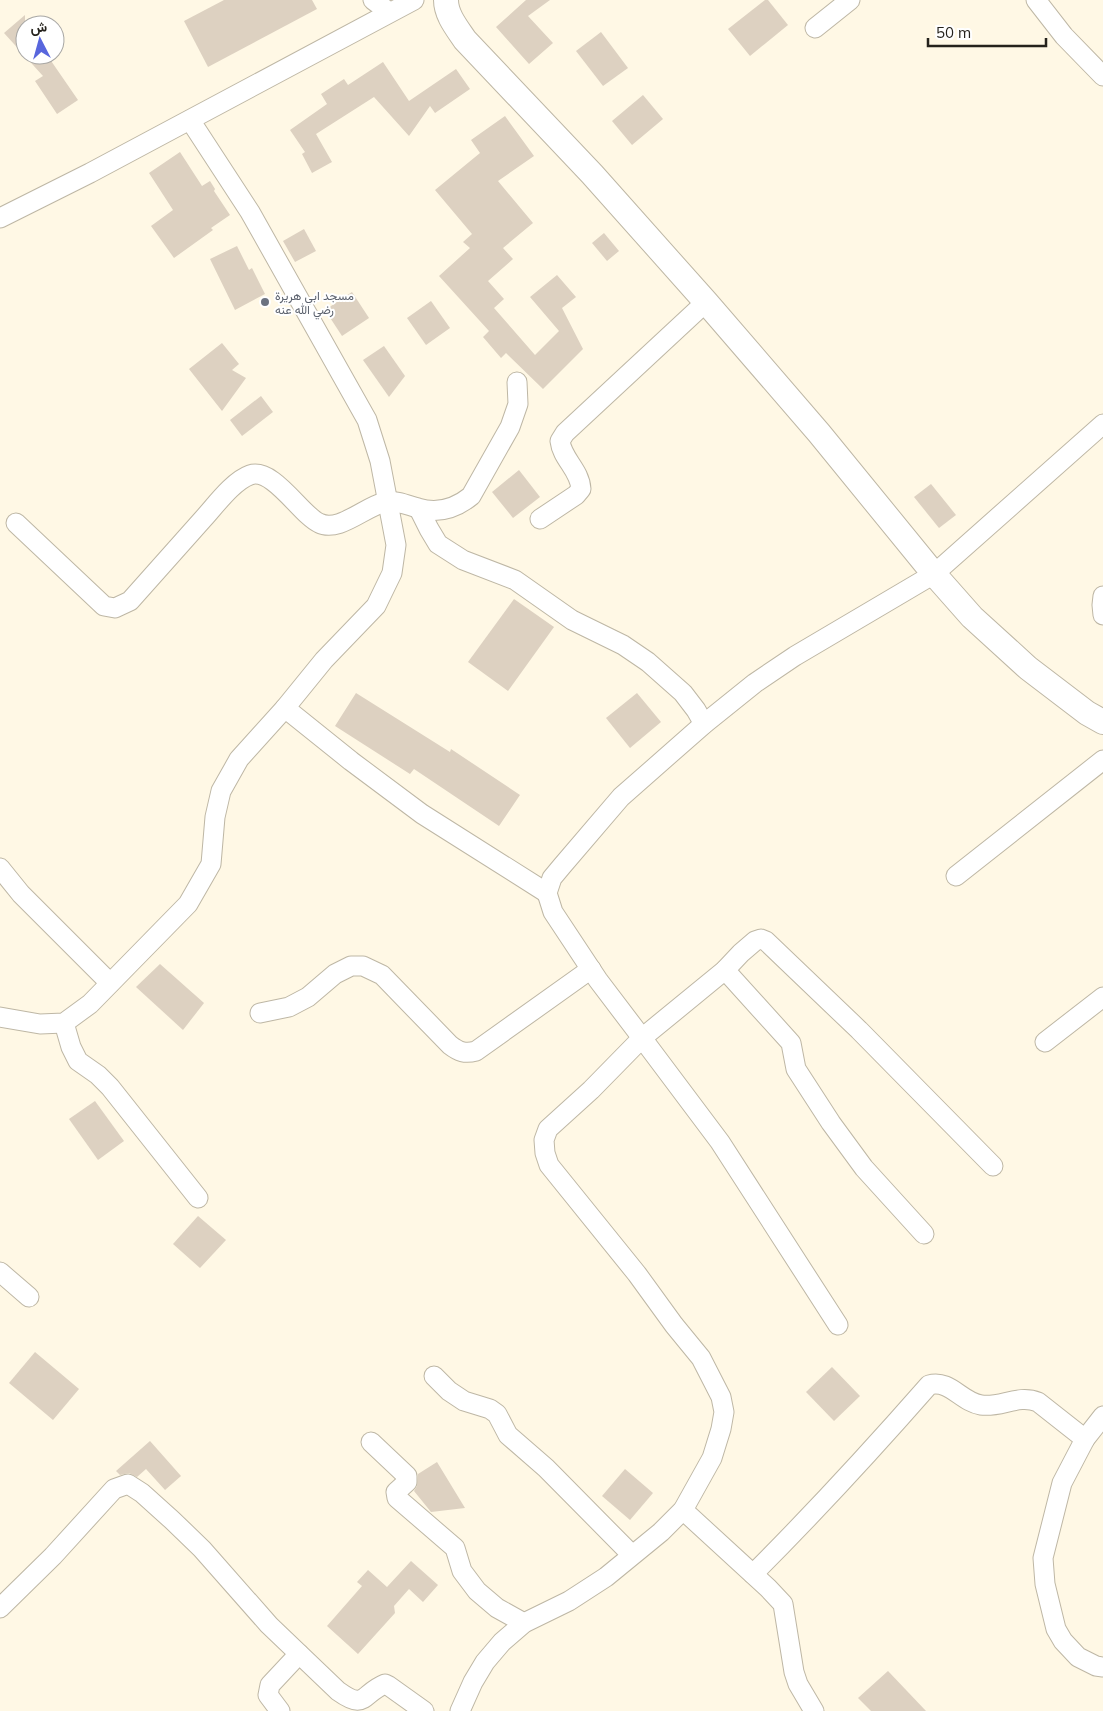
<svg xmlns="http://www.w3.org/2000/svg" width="1103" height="1711" font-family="Mulish,Vazirmatn,sans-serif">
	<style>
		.building { fill: #ddd1c1 }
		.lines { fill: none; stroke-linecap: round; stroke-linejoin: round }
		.minor-casing { stroke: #beb7a5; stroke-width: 21 }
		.tertiary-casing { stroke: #beb7a5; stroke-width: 26 }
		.minor { stroke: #fff; stroke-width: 19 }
		.tertiary { stroke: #fff; stroke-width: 24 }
		.worship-dot { fill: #6b7280; stroke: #fff; stroke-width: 2 }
		.labels { text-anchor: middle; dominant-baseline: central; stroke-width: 4; stroke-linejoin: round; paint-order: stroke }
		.worship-label { font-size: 12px; fill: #5b616d; stroke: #fff; text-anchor: start }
	</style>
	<rect width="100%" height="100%" fill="#fff8e5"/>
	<g class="building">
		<path d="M224,0H312L317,9L208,67L184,21Z"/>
		<path d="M526,0H550L528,16L553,43L529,64L496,27Z"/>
		<path d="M765,0H768L788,25L750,56L728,29Z"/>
		<path d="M25,15V55H47L78,100L57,114L35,81L43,76L4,33Z"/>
		<path d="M601,32L628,68L603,86L576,51Z"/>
		<path d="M383,62L409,101L456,69L470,89L435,113L430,106L409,136L374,97L316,134L332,162L312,173L302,154L305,152L290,130L327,104L321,94L344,79L348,85Z"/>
		<path d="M643,95L663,119L632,145L612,121Z"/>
		<path d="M505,116L534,156L498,181L533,223L503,248L513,259L488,281L504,299L494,308L535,355L559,331L530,297L557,275L576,297L562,308L583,349L543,389L506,353L501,358L483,337L489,331L439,276L470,248L463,242L472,234L435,190L480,153L471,140Z"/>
		<path d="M180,152L202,186L210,181L215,189L214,191L230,215L211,228L213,230L174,258L151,226L173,210L149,173Z"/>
		<path d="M304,229L316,251L295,262L283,241Z"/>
		<path d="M604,233L619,251L607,261L592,243Z"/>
		<path d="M237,246L249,270L252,268L265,294L235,310L210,259Z"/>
		<path d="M352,292L369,318L342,336L325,310Z"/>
		<path d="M431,301L450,328L426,345L407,318Z"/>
		<path d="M222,343L239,364L232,370L246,378L222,411L189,369Z"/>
		<path d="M384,346L405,376L389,397L363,360Z"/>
		<path d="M261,396L273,412L242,436L230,420Z"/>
		<path d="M519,470L540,497L513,518L492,492Z"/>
		<path d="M931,484L956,515L939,528L914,497Z"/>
		<path d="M514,599L554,627L508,691L468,662Z"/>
		<path d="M356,693L450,752L451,749L520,795L499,826L414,769L410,774L335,726Z"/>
		<path d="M637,693L661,722L630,748L606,718Z"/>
		<path d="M160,964L204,1003L183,1030L136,987Z"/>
		<path d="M95,1101L124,1141L98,1160L69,1119Z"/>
		<path d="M198,1216L226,1240L200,1268L173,1244Z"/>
		<path d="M35,1352L79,1389L53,1420L9,1383Z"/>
		<path d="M832,1367L860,1396L834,1421L806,1392Z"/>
		<path d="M150,1441L181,1476L165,1490L146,1469L137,1477L129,1473L120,1475L116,1471Z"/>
		<path d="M437,1462L465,1508L431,1512L414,1491L417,1486L418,1474Z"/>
		<path d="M625,1469L653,1493L630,1520L602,1496Z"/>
		<path d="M411,1561L438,1585L423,1602L409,1589L394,1606L395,1613L358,1654L327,1626L362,1586L357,1582L368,1570L387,1587Z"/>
		<path d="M888,1671L926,1711H871L858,1698Z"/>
	</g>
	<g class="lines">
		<g class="minor-casing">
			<g id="minor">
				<path d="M373,0L389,12"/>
				<path d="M1036,0L1064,36L1103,76"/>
				<path d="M815,28L850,0"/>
				<path d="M190,120L250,212L367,420L380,461L396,545L392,573L376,606L324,660L285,708"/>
				<path d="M0,218L90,173L414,0"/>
				<path d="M419,509L429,529L438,544L463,560L515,580L572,620L623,645L648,662L683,693L696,710L704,724"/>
				<path d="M540,519L576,495L581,489C580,470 562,459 560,441L565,433L706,302"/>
				<path d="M16,523L104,606L115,608L130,601C154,574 179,546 203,519C215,506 233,481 250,475C273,467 301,515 319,523C339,533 364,507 385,502C397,500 407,505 418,508C438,514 455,509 471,496L510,427L518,404L517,382"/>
				<path d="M1103,596L1102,605L1103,615"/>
				<path d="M0,868L21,894L110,983"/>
				<path d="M956,876L1103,760"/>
				<path d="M725,970L791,1043L796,1069L831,1123L864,1168L924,1234"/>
				<path d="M260,1013L289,1007L308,997L335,974L351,966H363L382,975L450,1045C459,1052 465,1054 476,1051L591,969"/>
				<path d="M0,1017L40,1024L64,1023L90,1004L188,904L211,864L215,817L221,791L239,759L285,708L351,761L422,814L547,893L552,878L562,866L621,797L704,724L755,683L795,656L934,574L1103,424"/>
				<path d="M64,1023L71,1047L78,1061L98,1075L110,1087L198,1198"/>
				<path d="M1045,1042L1103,997"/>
				<path d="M0,1272L29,1297"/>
				<path d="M838,1325L720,1142L642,1038L725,970L741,953L755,941L761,939L766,941L859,1030L993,1166"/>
				<path d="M434,1376L449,1391L464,1401L490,1409L497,1414L508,1435L546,1468L632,1555"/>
				<path d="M1103,1416L1085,1439L1062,1483L1043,1558L1045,1584L1056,1629L1063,1641L1078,1657L1096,1666L1103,1667"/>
				<path d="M371,1442L407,1476V1482L396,1492L397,1498L455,1548L462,1571L477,1591L497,1608L524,1623"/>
				<path d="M683,1510L768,1588L783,1604L794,1672L798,1684L814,1711"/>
				<path d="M753,1574C814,1513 872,1450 929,1385C950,1379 961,1402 981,1405C1001,1408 1018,1394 1038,1402L1085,1439"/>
				<path d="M0,1608L53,1556L114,1489L128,1484L142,1493L172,1520L202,1549L269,1625L338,1691C366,1711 361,1694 385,1684L389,1686L424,1711"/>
				<path d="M280,1711L268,1695L270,1685L299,1654"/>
				<path d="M460,1711L473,1682L485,1662L502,1642L524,1623L569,1601L606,1577L661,1532L683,1510L712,1458L721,1429L724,1412L721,1397L701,1358L674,1325L637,1274L549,1165L545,1153L544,1140L548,1129L591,1090L642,1038L598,980L553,912L547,893"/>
			</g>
		</g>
		<g class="tertiary-casing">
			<path id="tertiary" d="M446,0C446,15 457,28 465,40L592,174L706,302L819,433L934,574L972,617L1028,668L1087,713L1103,722"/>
		</g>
		<use href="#minor" class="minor"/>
		<use href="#tertiary" class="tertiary"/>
	</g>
	<circle class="worship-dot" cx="265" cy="302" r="5"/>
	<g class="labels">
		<g class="worship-label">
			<text x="275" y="295">مسجد ابي هريرة<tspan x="275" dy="14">رضي الله عنه</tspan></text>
		</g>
	</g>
	<g transform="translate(40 40) rotate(354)"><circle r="24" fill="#ffffff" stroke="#a8a7a4"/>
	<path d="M0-4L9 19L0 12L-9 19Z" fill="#5866dd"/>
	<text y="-8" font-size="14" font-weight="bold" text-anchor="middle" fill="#25221c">ش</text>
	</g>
	<path d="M928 38v8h118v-8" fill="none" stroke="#25221c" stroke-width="2.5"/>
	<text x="936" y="38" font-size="15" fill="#25221c" stroke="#ffffff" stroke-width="4" paint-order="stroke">50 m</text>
</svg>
